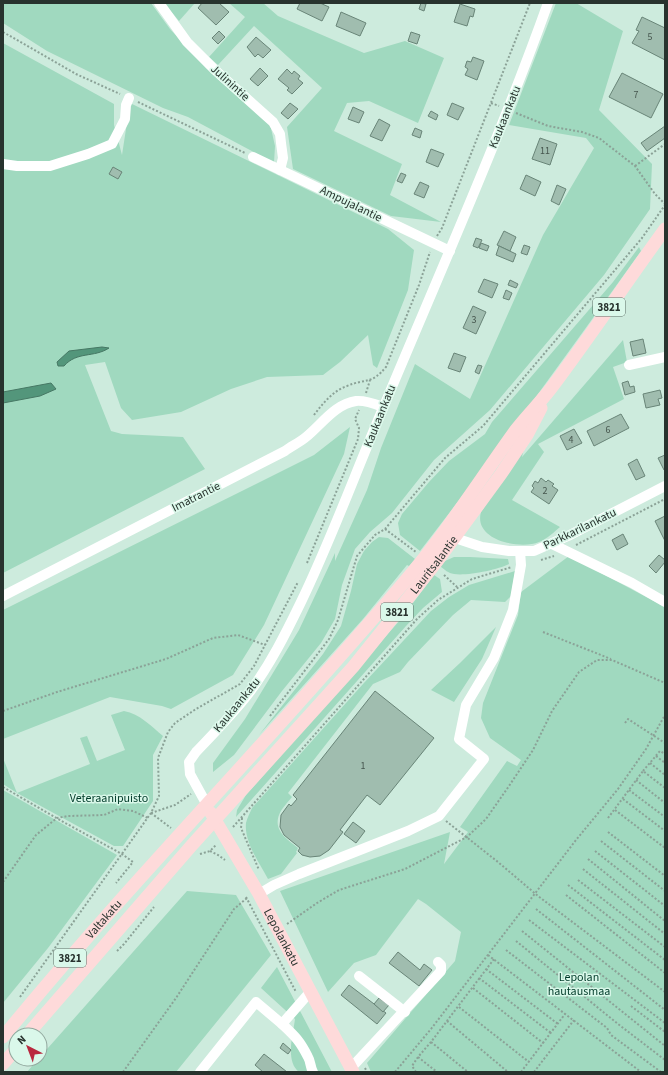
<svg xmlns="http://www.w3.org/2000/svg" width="668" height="1075" font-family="'Source Sans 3',sans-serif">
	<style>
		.green { fill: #a0d9bf }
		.water { fill: #53967b; stroke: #467864 }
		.building { fill: #a0bdaf; stroke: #698578 }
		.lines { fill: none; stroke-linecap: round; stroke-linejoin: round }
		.path { stroke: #8ba297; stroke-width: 2; stroke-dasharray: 2 2; stroke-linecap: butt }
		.minor { stroke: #fff; stroke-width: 10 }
		.major { stroke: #fedada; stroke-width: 13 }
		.labels { text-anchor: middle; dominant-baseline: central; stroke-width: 3; stroke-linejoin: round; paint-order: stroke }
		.number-label { font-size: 10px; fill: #46564e }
		.shield { fill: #daf8ea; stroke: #5d6e66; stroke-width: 1 }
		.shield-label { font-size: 11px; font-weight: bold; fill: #28332e }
		.street-label { font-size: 12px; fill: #28332e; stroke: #daf8ea }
		.park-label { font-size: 12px; fill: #003b29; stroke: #daf8ea }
	</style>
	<rect width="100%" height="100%" fill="#cdebdd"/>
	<g class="green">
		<path d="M3,3H151L170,29L206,68L270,124L275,146L274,163L188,117L163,108L47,51L3,23Z"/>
		<path d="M164,3H195L179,21Z"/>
		<path d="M229,3H263L278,16L364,53L405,41L444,58L418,123L369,101L347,103L334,131L402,164L390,195L441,222L391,216L293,169L287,127L322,88L254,26L218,65L209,57L245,17Z"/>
		<path d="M556,3H576L623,31L599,110L652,164L650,209L604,275L490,410L434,460L392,513L370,532L355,549L342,585L335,619L321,643L282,691L234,755L213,772V763L245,719L299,630L335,553V561L367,490L381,448L415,364L470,399L543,235L594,148L586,138L509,125Z"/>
		<path d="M3,43L114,104V125L122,155L130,103L388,229L414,250L408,290L377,368L373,365L368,335L340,362L323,375L267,377L231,389L181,412L132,420L121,408L105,362L85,365L111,431L122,434L183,437L205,469L3,573Z"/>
		<path d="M639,247L641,251C569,352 496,453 420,551L400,535L398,523L402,514L429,482L449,461L485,434L492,422L613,282Z"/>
		<path d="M623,340L627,362L613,367L624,399L538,444L544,452L512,500L560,527C554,532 547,539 539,542C520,550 473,540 481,512L524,448L522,457Z"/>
		<path d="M350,427L344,454L264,625L233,675L171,709L162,706L110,697L3,739V610L314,455Z"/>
		<path d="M379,537L388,538L415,559L409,566L407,565L363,619L259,735L323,654L341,626L351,591L357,564L364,551L372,542Z"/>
		<path d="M569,556L665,607V1072H371L367,1063L455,961L461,932L426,904L418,899L376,955L354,963L328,992L280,891L450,832L444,864L468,832L460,827L507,761L517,766L521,760L490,738L481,718L483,703L518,615L521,592Z"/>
		<path d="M454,557H470L508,559L509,564C497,570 467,576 454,574C448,573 445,570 440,566L445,561Z"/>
		<path d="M515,571L511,596L505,602L471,600L453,615L408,662L400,672L373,684L288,793L292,797C288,802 281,809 279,815C273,831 288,840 298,848L296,852L297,853L281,874L268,879C259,862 244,842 246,823C247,818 250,813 252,808L363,684L431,611L449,597L469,585Z"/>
		<path d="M434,575L440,579L442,592L423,608L406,626L236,817L237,810L246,795L401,619Z"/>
		<path d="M496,627L482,659L454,702L431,690L460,663Z"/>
		<path d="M124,711C140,714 151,726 163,736L153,755V801L123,846H114L17,793L3,784V758L17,793L90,764L80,738L87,736L97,761L125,750L111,715Z"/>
		<path d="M3,790L117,855L48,948L3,1003Z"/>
		<path d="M187,891L236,895L271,955L176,1072H27L38,1059H40V1057Z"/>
		<path d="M277,967L332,1072H299C285,1061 293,1035 295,1019L261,988Z"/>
	</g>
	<g class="water">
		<path d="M102,347L109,348C94,358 77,351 64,366H58L57,362L69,351Z"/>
		<path d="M51,383L56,389L40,396L3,403V392Z"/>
	</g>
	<g class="building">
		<path d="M202,3H219L229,12L216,25L198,8Z"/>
		<path d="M300,3H320L329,7L322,21L297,9Z"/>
		<path d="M421,3L426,4L424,11L419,9Z"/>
		<path d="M460,4L475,9L473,17L470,16L467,26L454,22Z"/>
		<path d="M341,12L366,23L360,36L336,26Z"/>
		<path d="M642,17L665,28V60L632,43L639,31L636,30Z"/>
		<path d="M219,31L225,37L218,44L212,38Z"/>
		<path d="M411,32L420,35L417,44L408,41Z"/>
		<path d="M256,37L271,50L263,58L258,54L255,57L247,47Z"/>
		<path d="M473,57L484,61L477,80L465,75L468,69L465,67L467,61L471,62Z"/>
		<path d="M260,68L268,76L258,86L250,79Z"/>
		<path d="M287,69L292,74L294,71L300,76L298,79L303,83L292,94L287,90L289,88L278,79Z"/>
		<path d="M622,73L663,94L651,118L609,97Z"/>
		<path d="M290,103L298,109L288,119L281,113Z"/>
		<path d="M452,103L464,108L458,120L447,115Z"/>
		<path d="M353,107L364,112L359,123L348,119Z"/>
		<path d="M431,111L438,115L436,120L428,116Z"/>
		<path d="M379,119L390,125L382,141L370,136Z"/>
		<path d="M665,126V138L647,151L641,143Z"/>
		<path d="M415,128L422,131L420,138L412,135Z"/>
		<path d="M540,138L557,144L550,165L532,159Z"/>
		<path d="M431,149L444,154L438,167L426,162Z"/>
		<path d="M113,167L122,172L118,179L109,174Z"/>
		<path d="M401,173L406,175L402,183L397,181Z"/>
		<path d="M526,175L541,182L535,196L520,189Z"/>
		<path d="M420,182L429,186L424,198L414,194Z"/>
		<path d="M557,185L566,189L559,205L551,201Z"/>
		<path d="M504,231L516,237L510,251L497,245Z"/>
		<path d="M476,238L482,240L478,248L473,246Z"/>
		<path d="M481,243L489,246L487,251L479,248Z"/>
		<path d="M524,245L530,247L527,255L521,253Z"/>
		<path d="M499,246L516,254L513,262L496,255Z"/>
		<path d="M484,279L498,284L492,298L478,292Z"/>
		<path d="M510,280L518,284L516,288L508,285Z"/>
		<path d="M506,290L512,293L509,300L503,298Z"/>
		<path d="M473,306L486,312L476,334L463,328Z"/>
		<path d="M643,339L646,353L633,356L630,342Z"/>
		<path d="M454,353L466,357L460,372L448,368Z"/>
		<path d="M478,365L482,366L479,374L475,372Z"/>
		<path d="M628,381L630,387L634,386L635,392L625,395L622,383Z"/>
		<path d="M660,390L662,398L658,399L660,405L646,408L643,394Z"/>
		<path d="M621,414L629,428L594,446L587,431Z"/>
		<path d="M574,429L582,443L567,450L560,436Z"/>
		<path d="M665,455V470H664L658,458Z"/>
		<path d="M637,459L645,476L636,480L628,464Z"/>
		<path d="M541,478L546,482L548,480L554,484L552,486L558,490L549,504L531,492L534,488L532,486L535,481L538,483Z"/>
		<path d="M665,516V541L655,521Z"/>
		<path d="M623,534L628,544L617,550L612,540Z"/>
		<path d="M659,555L665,560V562L656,573L649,566Z"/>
		<path d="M375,691L434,738L380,805L367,795L340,830L343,832L329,850L320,856L310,857L302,855L298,851L300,848L284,835L280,827L281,815L289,804L291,806L297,799L293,795Z"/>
		<path d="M353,822L365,831L356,843L344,834Z"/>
		<path d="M398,952L420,970L424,964L432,970L419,986L389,963Z"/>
		<path d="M349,985L386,1013L377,1024L341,995Z"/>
		<path d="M379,998L389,1005L383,1012L374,1004Z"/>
		<path d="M283,1043L291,1050L288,1054L280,1048Z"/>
		<path d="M264,1054L282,1068L287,1072H263L255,1065Z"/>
	</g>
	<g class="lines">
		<g class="path">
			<path d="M3,32L76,74L120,94"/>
			<path d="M138,102L245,153"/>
			<path d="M491,103L499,106"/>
			<path d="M516,113L548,126L582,132L599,138L635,166L655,194L665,204"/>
			<path d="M635,166L665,144"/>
			<path d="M437,236L442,228L530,3"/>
			<path d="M366,393L370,380"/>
			<path d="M314,415C323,403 333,391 347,386C366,378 371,385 386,367L419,285L430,252"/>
			<path d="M385,529L416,552"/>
			<path d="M576,545L665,499"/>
			<path d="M541,560L554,556"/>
			<path d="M307,563L358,439L359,428L355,419L359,410"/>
			<path d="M444,575L457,587"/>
			<path d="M543,632L611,659"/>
			<path d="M3,711L57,692L166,659L213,638L238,635L265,645"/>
			<path d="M270,716L329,639L338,620L357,556L375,535L385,529L445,458L483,426L642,238L665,205"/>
			<path d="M625,723L628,719L665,743"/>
			<path d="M656,756L665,763"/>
			<path d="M650,763L665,775"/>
			<path d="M643,771L660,751L665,754"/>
			<path d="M636,780L665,803"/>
			<path d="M3,787L67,824L122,854L133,862L116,883"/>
			<path d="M629,790L665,817"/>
			<path d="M623,799L665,831"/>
			<path d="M615,810L665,848"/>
			<path d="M151,813L175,805L191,794"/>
			<path d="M151,813L171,828"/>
			<path d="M242,818L241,828L259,870"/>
			<path d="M608,818L643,771L665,788"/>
			<path d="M446,821L498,862L538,896L665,992"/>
			<path d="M233,827L417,619L438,600L472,579L512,567"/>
			<path d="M608,832L665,876"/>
			<path d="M601,841L665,891"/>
			<path d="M210,851L218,855L225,860"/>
			<path d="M595,851L665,906"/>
			<path d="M200,854L210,851L216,845"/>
			<path d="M588,859L665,921"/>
			<path d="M583,869L665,934"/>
			<path d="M578,880L665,947"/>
			<path d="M3,882L36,835L57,818L68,816L104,815L118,809L133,811L148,818"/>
			<path d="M568,885L665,960"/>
			<path d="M566,895L665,973"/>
			<path d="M246,897L296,992"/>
			<path d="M536,909L665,1010"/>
			<path d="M529,920L665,1023"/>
			<path d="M287,924L317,903L339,890L405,869L467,837L486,819L509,786L533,750L552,711L579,672L597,660H612L665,683"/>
			<path d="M522,931L665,1046"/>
			<path d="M516,941L618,1024L665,1060"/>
			<path d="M506,950L607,1028L611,1035L661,1072"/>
			<path d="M117,951L124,944L154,907"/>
			<path d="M488,955L641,1072"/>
			<path d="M486,969L558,1024"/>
			<path d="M479,978L551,1033"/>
			<path d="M473,988L543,1043"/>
			<path d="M20,997L151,813L159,796L158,758L168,732L175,723L196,709L240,684L254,666L298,582"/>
			<path d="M631,1006L665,1032"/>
			<path d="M459,1007L529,1062"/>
			<path d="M447,1021L508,1072"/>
			<path d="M431,1042L468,1072"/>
			<path d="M418,1057L437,1072"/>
			<path d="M365,1068L367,1072"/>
			<path d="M123,1072L176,998L234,909L247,898"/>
			<path d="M395,1072L431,1029L576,840L618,789L646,749L665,715"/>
			<path d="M416,1072L412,1066L418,1057L431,1042L494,959"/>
			<path d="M521,1072L565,1014"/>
			<path d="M534,1072L574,1020"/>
		</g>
		<g class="minor">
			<path d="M159,3L187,42L215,70L273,122L280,134L281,143L283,158L280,170"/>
			<path d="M253,157L450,251"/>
			<path d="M3,164L17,166H50L88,154L112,144L125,119L126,105L129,98"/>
			<path d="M629,365L665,357"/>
			<path d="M449,536L482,547L509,551H534L568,536L665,486"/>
			<path d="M552,544L632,583L665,602"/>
			<path d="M3,596L285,451C292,446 300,442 306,437C322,424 335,404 356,401C365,400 375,404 383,407"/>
			<path d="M207,805L190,774L189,762L196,752C214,733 233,714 249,693C270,665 286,633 301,602C332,538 356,471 384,406C440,272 499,140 548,3"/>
			<path d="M259,894L274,885L299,874L408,831L439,816L484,759L459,739L466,705L494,658L513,610L521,565L520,551"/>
			<path d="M359,976L405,1012"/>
			<path d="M282,1024C295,1036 300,1041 308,1057C311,1062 310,1067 313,1072"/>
			<path d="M351,1068L441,971V965L438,962"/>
			<path d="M200,1072L256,1002L282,1024L310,992"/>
		</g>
		<g class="major">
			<path id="s1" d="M211,813L259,894L353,1072"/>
			<path id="s2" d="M27,1035L192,845L353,667L394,616L438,560L501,474L527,435L541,408"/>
			<path id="s3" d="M3,1037C132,879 276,735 406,580C446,533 479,481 515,431C528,414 543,400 555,383C593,332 628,280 665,229"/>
			<path d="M3,1064L16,1049"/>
		</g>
	</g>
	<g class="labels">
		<g class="number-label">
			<text x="650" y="37">5</text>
			<text x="636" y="95">7</text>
			<text x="545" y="151">11</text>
			<text x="474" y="320">3</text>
			<text x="608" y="430">6</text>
			<text x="571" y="440">4</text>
			<text x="545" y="491">2</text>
			<text x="363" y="766">1</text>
		</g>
		<g class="shield">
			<rect x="593" y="298" width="32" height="18" rx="3"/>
			<rect x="381" y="603" width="32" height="18" rx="3"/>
			<rect x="54" y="949" width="32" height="18" rx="3"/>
		</g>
		<g class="shield-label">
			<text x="609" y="307">3821</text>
			<text x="397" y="612">3821</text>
			<text x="70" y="958">3821</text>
		</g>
		<g class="street-label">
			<text transform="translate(230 83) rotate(42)">Julinintie</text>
			<text transform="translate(505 117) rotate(-68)">Kaukaankatu</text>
			<text transform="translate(351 204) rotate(26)">Ampujalantie</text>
			<text transform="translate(380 416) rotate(-68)">Kaukaankatu</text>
			<text transform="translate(196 497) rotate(-27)">Imatrantie</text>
			<text transform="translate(580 529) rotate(-26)">Parkkarilankatu</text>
			<text stroke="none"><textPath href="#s2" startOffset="622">Lauritsalantie</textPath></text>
			<text transform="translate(237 705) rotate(-51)">Kaukaankatu</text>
			<text stroke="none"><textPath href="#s3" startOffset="155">Valtakatu</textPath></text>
			<text stroke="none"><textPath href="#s1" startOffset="143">Lepolankatu</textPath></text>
		</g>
		<g class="park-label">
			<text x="109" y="798">Veteraanipuisto</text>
			<text x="579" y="977">Lepolan<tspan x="579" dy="14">hautausmaa</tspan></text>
		</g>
	</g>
	<rect width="668" height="1075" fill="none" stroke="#28332e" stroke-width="8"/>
	<g transform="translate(28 1047) rotate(318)"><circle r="19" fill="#daf8ea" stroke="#93a99f"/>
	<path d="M0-3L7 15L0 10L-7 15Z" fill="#b9283f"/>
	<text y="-6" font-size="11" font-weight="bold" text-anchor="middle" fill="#28332e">N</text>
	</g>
</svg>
